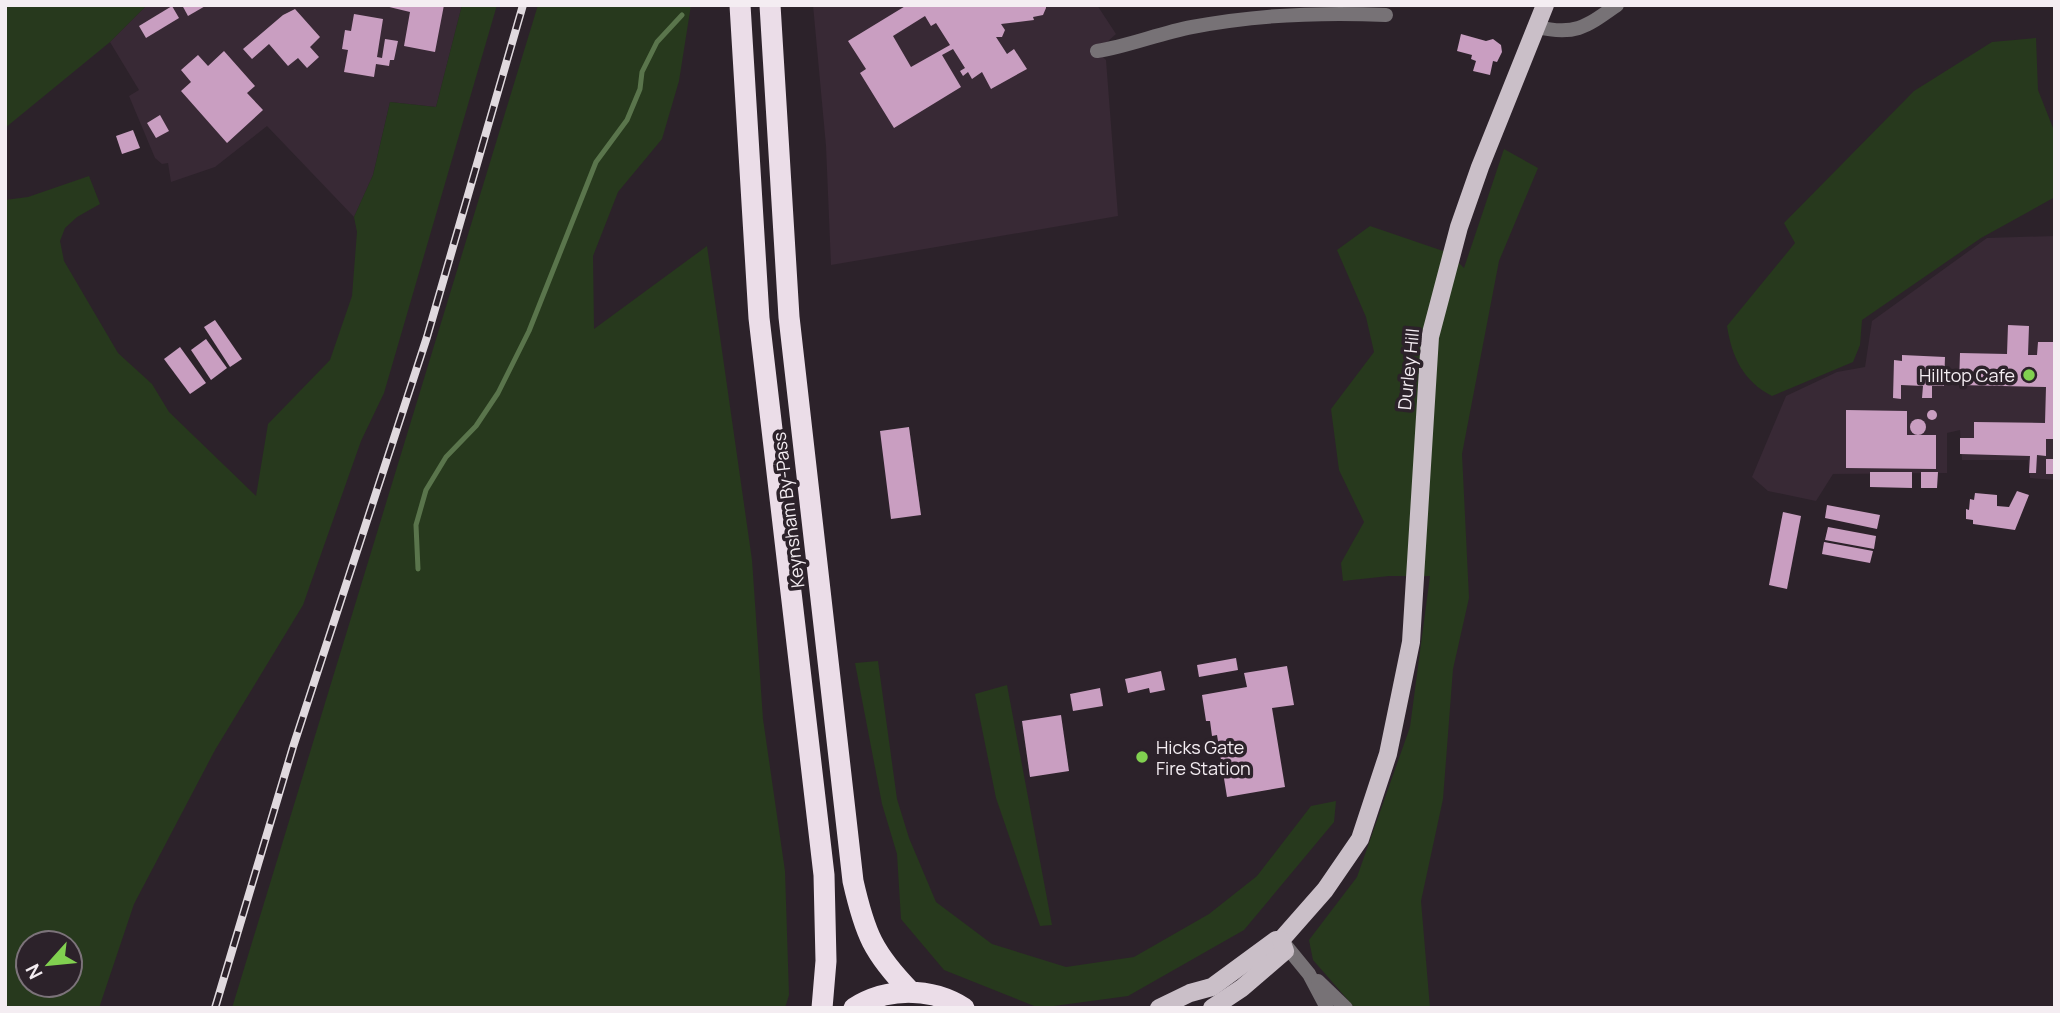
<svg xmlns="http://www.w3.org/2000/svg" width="2060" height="1013" font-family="Manrope,sans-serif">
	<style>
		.built { fill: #382935 }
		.green { fill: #27391d; fill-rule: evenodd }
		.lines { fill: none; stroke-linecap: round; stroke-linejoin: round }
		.stream { stroke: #5a754c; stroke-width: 5 }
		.building { fill: #c99ec1; fill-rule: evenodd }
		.street { stroke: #777276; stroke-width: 14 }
		.primary { stroke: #cabfc8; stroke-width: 18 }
		.highway { stroke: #ebdde8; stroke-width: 21 }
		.rail-casing { stroke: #e0d9de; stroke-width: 8 }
		.rail { stroke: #2c222a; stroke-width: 5; stroke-dasharray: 16; stroke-linecap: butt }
		.poi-dot { fill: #81d050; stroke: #2c222a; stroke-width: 2.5 }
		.labels { text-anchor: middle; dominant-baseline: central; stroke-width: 7; stroke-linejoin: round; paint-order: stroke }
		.street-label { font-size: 18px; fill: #f4edf2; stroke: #2c222a }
		.poi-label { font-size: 18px; fill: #f4edf2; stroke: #2c222a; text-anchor: end }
	</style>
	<rect width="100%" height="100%" fill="#2c222a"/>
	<g class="built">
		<path d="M147,5H462L436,107L390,102L373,175L354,217L267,126L215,167L171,182L168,163L162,164L155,158L129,96L139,90L110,42Z"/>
		<path d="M813,5H1097L1116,34L1097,51L1106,60L1118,216L831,265L826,146Z"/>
		<path d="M2055,236V480L2030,478L2028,460H1962L1960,430L1947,433V473L1833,474L1816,501L1768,491L1752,477L1786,396L1837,372L1865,367L1872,321L1987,238Z"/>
	</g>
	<g class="green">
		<path d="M5,5H147L110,42L5,128Z"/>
		<path d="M462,5H497L384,393L361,441L303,605L215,750L134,904L99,1008H5V200L28,197L89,176L100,204L77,217L65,228L60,241L64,261L118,353L152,384L169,412L256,496L268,424L330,360L352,296L357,232L354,217L373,175L390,102L436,107ZM70,943V985H28V943Z"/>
		<path d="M538,5H691L679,81L662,139L618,192L593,256L594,329L707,246L752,560L763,719L785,871L789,995L785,1008H232Z"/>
		<path d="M2036,38L2038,90L2055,133V197L1981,238L1862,320L1860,345L1853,362L1772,396C1743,381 1732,357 1727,326L1795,243L1784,223L1914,91L1992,42Z"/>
		<path d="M1504,149L1538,168L1499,261L1462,454L1469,598L1453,669L1443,799L1421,901L1430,1008H1355L1313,960L1309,940L1357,877L1410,727L1430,576H1389L1343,581L1341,563L1364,522L1339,470L1331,409L1374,352L1366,317L1337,250L1370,226L1449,253L1464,268Z"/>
		<path d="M878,661L897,799L909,838L936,902L992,944L1066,967L1134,957L1209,914L1257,876L1311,806L1336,801L1334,822L1244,930L1128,996L1039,1008L944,970L901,919L897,854L882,804L855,663Z"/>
		<path d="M1007,685L1052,925L1040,926L996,798L975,694Z"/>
	</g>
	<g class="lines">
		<path class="stream" d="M418,569L416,525L426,490L446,457L476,426L498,393L529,331L596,162L627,120L640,89L642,72L657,42L682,15"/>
	</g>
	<g class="building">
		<path d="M182,5H207L188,16Z"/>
		<path d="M381,5H444L435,52L404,46L410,12Z"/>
		<path d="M907,5H1046V8L1043,15L1033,17L1034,20L1001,24L1005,30L1002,37H996L1007,54L1014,49L1027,69L991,89L982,72L972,79L968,72L963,76L960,71L965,68L953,49L942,55L961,87L894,128L860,73L866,69L848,41ZM925,16L931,26L936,23L950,45L911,67L893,36Z"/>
		<path d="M172,6L179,18L146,38L139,26Z"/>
		<path d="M295,9L320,37L310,47L319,57L307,68L298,58L288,66L269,44L252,59L243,49L283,15Z"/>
		<path d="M354,14L383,19L377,57L382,58L385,39L398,41L394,60H390L389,66L376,64L374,77L344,72L348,50L342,49L345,30L351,31Z"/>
		<path d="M1461,34L1486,41L1493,39L1501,45L1502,52L1497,62L1493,61L1490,75L1473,71L1476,61L1471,59L1472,55L1457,51Z"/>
		<path d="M224,51L255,86L247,93L263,110L227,143L181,91L191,82L181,70L198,55L208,66Z"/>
		<path d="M160,115L169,131L156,138L147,123Z"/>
		<path d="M133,130L140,148L122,154L116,136Z"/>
		<path d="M215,320L242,359L230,367L204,327Z"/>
		<path d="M2008,325L2029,326L2028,355H2037L2038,342H2055V439H2046V456L2037,455L2036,473H2029L2030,456L1960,454V438H1974V422L2045,423L2046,387L1959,385L1960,353L2007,354Z"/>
		<path d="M206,339L227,368L211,380L191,350Z"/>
		<path d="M180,347L206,383L190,394L164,359Z"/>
		<path d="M1902,355L1945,357L1944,386H1932V398H1922L1923,386L1901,385V399L1893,398L1894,360L1902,361Z"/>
		<circle cx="1932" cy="415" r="5"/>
		<path d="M1846,410L1907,411V435H1936V469L1846,468Z"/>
		<circle cx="1918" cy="427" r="8"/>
		<path d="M909,427L921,515L891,519L880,431Z"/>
		<rect x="2046" y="459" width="9" height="15"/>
		<path d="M1870,472H1912V488L1870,487Z"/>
		<path d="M1921,472H1938L1937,488H1921Z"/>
		<path d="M2017,491L2029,495L2015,530L1973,524V520L1966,519V509L1969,510L1970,499L1974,500L1975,493L1997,495V506L2009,507Z"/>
		<path d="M1827,505L1880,515L1877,529L1825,518Z"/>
		<path d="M1783,512L1801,516L1787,589L1769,585Z"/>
		<path d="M1828,527L1876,536L1874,549L1825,540Z"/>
		<path d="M1824,542L1873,551L1870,563L1822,554Z"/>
		<path d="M1236,658L1238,670L1199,677L1197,665Z"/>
		<path d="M1287,666L1294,705L1272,708L1285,787L1227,797L1217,735L1212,736L1210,721H1206L1202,695L1247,687L1244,673Z"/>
		<path d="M1161,671L1165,690L1150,693L1149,688L1128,693L1125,679Z"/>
		<path d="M1100,688L1103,706L1073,711L1070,694Z"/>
		<path d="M1061,715L1069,771L1030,777L1022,721Z"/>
	</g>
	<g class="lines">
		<g class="street">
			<path d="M1537,27C1575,36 1586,27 1617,5"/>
			<path d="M1097,51C1129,46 1160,33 1192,27C1255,15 1322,12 1386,15"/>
			<path d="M1282,941L1309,974L1327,1008"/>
			<path d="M1318,981L1346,1008"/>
		</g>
		<g class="primary">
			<path d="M1159,1008L1190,993L1212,987L1276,940H1281L1325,890L1360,839L1388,754L1411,642L1430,337L1459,227L1480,167L1545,5"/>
			<path d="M1212,1008L1242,988L1285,951L1281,940"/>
		</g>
		<g class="highway">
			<path d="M740,5L759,318L824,875L826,961L822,1008"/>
			<path d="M770,5L789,317L853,881C865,934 873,953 911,992"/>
			<path d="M854,1008C887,987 931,987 964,1008"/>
		</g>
		<g class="rail-casing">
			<path id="rail" d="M215,1008L293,747L427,337L523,5"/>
		</g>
		<use href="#rail" class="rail"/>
	</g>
	<g class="poi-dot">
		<circle cx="2029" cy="375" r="7"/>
		<circle cx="1142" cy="757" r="7"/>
	</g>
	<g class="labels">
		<g class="street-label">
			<text transform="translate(1408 369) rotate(-84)">Durley Hill</text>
			<text transform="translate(788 510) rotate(-97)">Keynsham By-Pass</text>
		</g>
		<g class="poi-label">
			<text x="2015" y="375">Hilltop Cafe</text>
			<text x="1156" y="747" text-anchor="start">Hicks Gate<tspan x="1156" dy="21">Fire Station</tspan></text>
		</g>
	</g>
	<rect width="2060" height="1013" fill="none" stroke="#f4edf2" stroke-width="14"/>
	<g transform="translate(49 964) rotate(243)"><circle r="33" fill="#2c222a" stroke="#7c737a" stroke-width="2"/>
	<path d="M0-5L12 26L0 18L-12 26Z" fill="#81d050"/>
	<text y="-10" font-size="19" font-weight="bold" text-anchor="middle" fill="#f4edf2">N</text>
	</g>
</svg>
